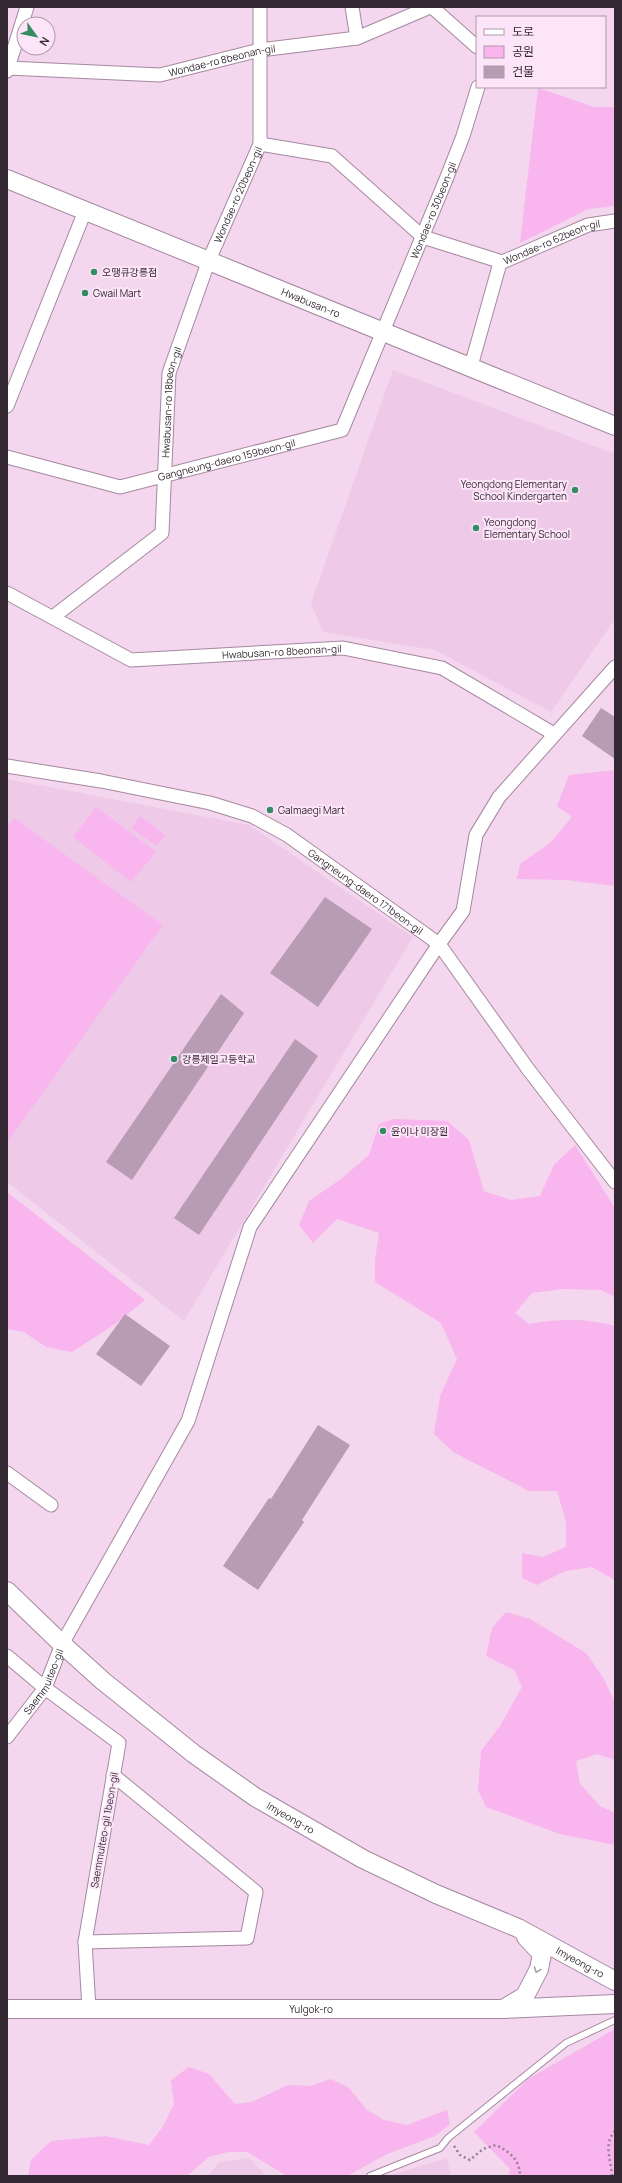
<svg xmlns="http://www.w3.org/2000/svg" width="622" height="2183" font-family="Manrope,'Noto Sans KR',sans-serif">
	<style>
		.built { fill: #eecae8 }
		.green { fill: #f8b5ee }
		.building { fill: #b89cb3 }
		.lines { fill: none; stroke-linecap: round; stroke-linejoin: round }
		.lane-casing { stroke: #a489a0; stroke-width: 8 }
		.street-casing { stroke: #a489a0; stroke-width: 15 }
		.secondary-casing { stroke: #a489a0; stroke-width: 20 }
		.path { stroke: #968193; stroke-width: 2.5; stroke-dasharray: 2 3; stroke-linecap: butt }
		.lane { stroke: #fff; stroke-width: 6 }
		.street { stroke: #fff; stroke-width: 13 }
		.secondary { stroke: #fff; stroke-width: 18 }
		.oneway { stroke: #a49fa3 }
		.poi-dot { fill: #348d62; stroke: #fde5f9; stroke-width: 1.5 }
		.labels { text-anchor: middle; dominant-baseline: central; stroke-width: 4; stroke-linejoin: round; paint-order: stroke }
		.street-label { font-size: 10px; fill: #342933; stroke: #fde5f9 }
		.poi-label { font-size: 10px; fill: #342933; stroke: #fde5f9; text-anchor: start }
	</style>
	<rect width="100%" height="100%" fill="#f4d6ee"/>
	<g class="built">
		<path d="M393,370L615,454V619L551,712L435,650L323,632L311,603Z"/>
		<path d="M7,779L249,825L413,937L184,1321L7,1182Z"/>
		<path d="M250,2158L266,2176H208L219,2162Z"/>
		<path d="M447,2158L451,2176H387Z"/>
	</g>
	<g class="green">
		<path d="M538,88L594,107H615V206L588,209L520,243Z"/>
		<path d="M615,770V886L567,880L517,879L520,864L550,843L572,817L557,806L569,775Z"/>
		<path d="M96,807L156,852L131,882L73,837Z"/>
		<path d="M140,816L165,835L157,846L131,828Z"/>
		<path d="M14,818L163,925L8,1141L7,827Z"/>
		<path d="M393,1119L447,1121L469,1140L484,1191L511,1200L540,1196L554,1165L575,1145L615,1208V1297L601,1290L563,1289L532,1293L515,1313L529,1324C560,1319 584,1318 615,1326V1580L592,1567L565,1571L537,1585L522,1578V1553L543,1557L566,1547V1522L557,1491H529L453,1452L434,1434L440,1396L457,1359L441,1323L375,1282V1260L379,1233L337,1219L313,1243L299,1225L309,1201L341,1179L369,1155L379,1124Z"/>
		<path d="M7,1192L145,1300L115,1324L72,1352L46,1347L24,1332L7,1329Z"/>
		<path d="M506,1612L530,1619L586,1653L604,1679L615,1703V1760L597,1754L576,1761L580,1784L600,1806L615,1813V1845L560,1834L486,1807L478,1790L481,1751L500,1726L522,1687L514,1670L486,1656L492,1628Z"/>
		<path d="M615,2029V2176H509L510,2169L474,2132L528,2079Z"/>
		<path d="M189,2067L209,2074L235,2104L252,2102L288,2085L310,2086L331,2079L349,2088L367,2110L384,2120L407,2125L447,2110L450,2124L435,2136L387,2154L347,2176H287L247,2152H228L209,2157L187,2176H28L31,2160L51,2141L105,2136L149,2145L162,2128L174,2104L171,2080Z"/>
	</g>
	<g class="building">
		<path d="M601,708L615,717V759L582,736Z"/>
		<path d="M325,897L372,929L318,1007L270,973Z"/>
		<path d="M221,994L244,1013L132,1180L106,1162Z"/>
		<path d="M295,1039L318,1056L199,1235L174,1218Z"/>
		<path d="M125,1314L170,1346L141,1386L96,1354Z"/>
		<path d="M318,1425L350,1445L302,1520L304,1522L258,1590L223,1566L269,1498L271,1499Z"/>
	</g>
	<g class="lines">
		<g class="lane-casing">
			<path id="lane" d="M370,2176L440,2148L448,2138L566,2043L615,2020"/>
		</g>
		<g class="street-casing">
			<g id="street">
				<path d="M352,7L357,38"/>
				<path d="M432,7L477,47"/>
				<path id="s1" d="M8,68L160,75L260,50L357,38L430,7"/>
				<path d="M7,71L27,7"/>
				<path d="M260,144L332,156L423,237L502,262"/>
				<path id="s2" d="M471,366L500,263L588,225L615,221"/>
				<path d="M7,406L85,211"/>
				<path id="s3" d="M7,457L120,487L342,430L445,182L463,136L478,87"/>
				<path id="s4" d="M7,593L131,660L343,648L442,668L554,734"/>
				<path id="s5" d="M53,617L162,533L169,373L209,260L260,144V7"/>
				<path id="s6" d="M7,766L101,781L210,803L252,816L287,835L439,944L528,1069L615,1182"/>
				<path d="M7,1473L51,1505"/>
				<path d="M7,1656L45,1688L119,1743L85,1942L89,2009"/>
				<path id="s7" d="M7,1737L45,1688L62,1644L188,1421L250,1227L439,944L463,911L476,835L499,797L615,667"/>
				<path d="M85,1942L247,1938L256,1892L113,1775"/>
			</g>
		</g>
		<g class="secondary-casing">
			<g id="secondary">
				<path id="s8" d="M7,179L615,426"/>
				<path id="s9" d="M7,1591L62,1644L103,1681L194,1754L255,1797L363,1859L436,1894L518,1928L615,1981"/>
				<path d="M505,2008L525,1996L539,1969L542,1954L526,1937"/>
				<path id="s10" d="M7,2009H503L615,2004"/>
			</g>
		</g>
		<g class="path">
			<path d="M454,2146L460,2155L470,2160L483,2149L496,2145C510,2152 520,2160 520,2176"/>
			<path d="M531,2176H532"/>
			<path d="M612,2176C611,2159 603,2144 615,2131"/>
		</g>
		<use href="#lane" class="lane"/>
		<use href="#street" class="street"/>
		<use href="#secondary" class="secondary"/>
	</g>
	<defs><path id="oneway-chevron" d="M-2-3.5L2.5 0L-2 3.5" fill="none" stroke-width="1.6" stroke-linecap="round" stroke-linejoin="round"/></defs>
	<use class="oneway" href="#oneway-chevron" transform="translate(537 1970) rotate(110)"/>
	<g class="poi-dot">
		<circle cx="94" cy="272" r="4"/>
		<circle cx="85" cy="293" r="4"/>
		<circle cx="575" cy="490" r="4"/>
		<circle cx="476" cy="528" r="4"/>
		<circle cx="270" cy="810" r="4"/>
		<circle cx="174" cy="1059" r="4"/>
		<circle cx="383" cy="1131" r="4"/>
	</g>
	<g class="labels">
		<g class="street-label">
			<text stroke="none"><textPath href="#s1" startOffset="216">Wondae-ro 8beonan-gil</textPath></text>
			<text stroke="none"><textPath href="#s5" startOffset="489">Wondae-ro 20beon-gil</textPath></text>
			<text stroke="none"><textPath href="#s3" startOffset="584">Wondae-ro 30beon-gil</textPath></text>
			<text stroke="none"><textPath href="#s2" startOffset="163">Wondae-ro 62beon-gil</textPath></text>
			<text stroke="none"><textPath href="#s8" startOffset="328">Hwabusan-ro</textPath></text>
			<text stroke="none"><textPath href="#s5" startOffset="269">Hwabusan-ro 18beon-gil</textPath></text>
			<text stroke="none"><textPath href="#s3" startOffset="227">Gangneung-daero 159beon-gil</textPath></text>
			<text stroke="none"><textPath href="#s4" startOffset="292">Hwabusan-ro 8beonan-gil</textPath></text>
			<text stroke="none"><textPath href="#s6" startOffset="387">Gangneung-daero 171beon-gil</textPath></text>
			<text stroke="none"><textPath href="#s7" startOffset="67">Saemmulteo-gil</textPath></text>
			<text stroke="none"><textPath href="#s9" startOffset="364">Imyeong-ro</textPath></text>
			<text transform="translate(104 1830) rotate(-80)">Saemmulteo-gil 1beon-gil</text>
			<text stroke="none"><textPath href="#s9" startOffset="688">Imyeong-ro</textPath></text>
			<text stroke="none"><textPath href="#s10" startOffset="304">Yulgok-ro</textPath></text>
		</g>
		<g class="poi-label">
			<text x="102" y="272">오땡큐강릉점</text>
			<text x="93" y="293">Gwail Mart</text>
			<text x="567" y="484" text-anchor="end">Yeongdong Elementary<tspan x="567" dy="12">School Kindergarten</tspan></text>
			<text x="484" y="522">Yeongdong<tspan x="484" dy="12">Elementary School</tspan></text>
			<text x="278" y="810">Galmaegi Mart</text>
			<text x="182" y="1059">강릉제일고등학교</text>
			<text x="391" y="1131">윤이나 미장원</text>
		</g>
	</g>
	<rect width="622" height="2183" fill="none" stroke="#342933" stroke-width="16"/>
	<rect x="476" y="16" width="130" height="72" fill="#fde5f9" stroke="#ad9aaa"/>
	<rect x="484" y="29" width="20" height="6" fill="#ffffff" stroke="#ad9aaa"/>
	<text x="512" y="36" font-size="12" fill="#342933">도로</text>
	<rect x="484" y="46" width="20" height="12" fill="#f8b5ee" stroke="#ad9aaa"/>
	<text x="512" y="56" font-size="12" fill="#342933">공원</text>
	<rect x="484" y="66" width="20" height="12" fill="#b89cb3" stroke="#ad9aaa"/>
	<text x="512" y="76" font-size="12" fill="#342933">건물</text>
	<g transform="translate(36 36) rotate(123)"><circle r="19" fill="#fde5f9" stroke="#ad9aaa"/>
	<path d="M0-3L7 15L0 10L-7 15Z" fill="#348d62"/>
	<text y="-6" font-size="11" font-weight="bold" text-anchor="middle" fill="#342933">N</text>
	</g>
</svg>
